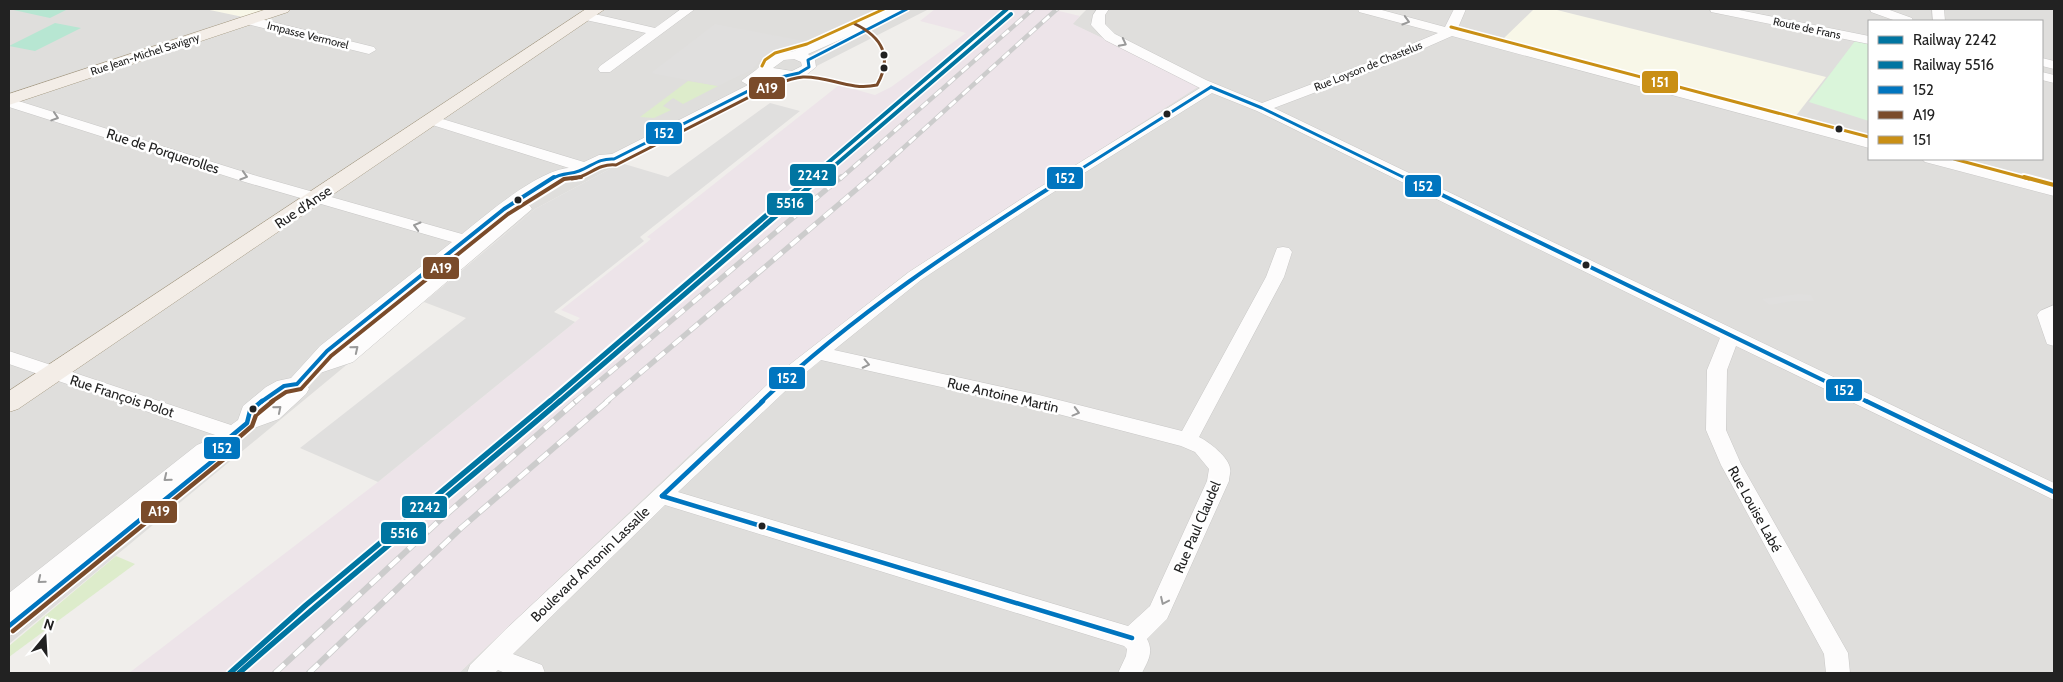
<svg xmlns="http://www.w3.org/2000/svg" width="2063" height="682" font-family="Cabin,sans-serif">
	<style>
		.residential { fill: #dfdedc; fill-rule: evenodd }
		.industrial { fill: #ede4e9 }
		.education { fill: #f8f7e8 }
		.grass { fill: #ddeccb }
		.park { fill: #daf5da }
		.pitch { fill: #b7e6d2 }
		.parking { fill: #e0dfde }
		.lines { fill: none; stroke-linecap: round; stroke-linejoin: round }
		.minor-casing { stroke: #c9c8c7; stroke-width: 1 }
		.major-casing { stroke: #a79c86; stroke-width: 1 }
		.minor { fill: #fdfcfc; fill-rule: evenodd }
		.major { fill: #f3ede7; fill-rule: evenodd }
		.rail-far2-casing { stroke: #ccc; stroke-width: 4.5 }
		.rail-far1-casing { stroke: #ccc; stroke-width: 5.5 }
		.rail-casing { stroke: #ccc; stroke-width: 6 }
		.rail-far2 { stroke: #fff; stroke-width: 3; stroke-dasharray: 9; stroke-linecap: butt }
		.rail-far1 { stroke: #fff; stroke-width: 4; stroke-dasharray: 11; stroke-linecap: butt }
		.rail { stroke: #fff; stroke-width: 4.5; stroke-dasharray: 13; stroke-linecap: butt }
		.bus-1-far2-casing { stroke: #fff; stroke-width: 6 }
		.bus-1-far1-casing { stroke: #fff; stroke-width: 8 }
		.bus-1-casing { stroke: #fff; stroke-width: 8 }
		.bus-2-far2-casing { stroke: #fff; stroke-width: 6 }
		.bus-2-far1-casing { stroke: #fff; stroke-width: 8 }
		.bus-2-casing { stroke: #fff; stroke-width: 8 }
		.bus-3-far1-casing { stroke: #fff; stroke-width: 6 }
		.bus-3-casing { stroke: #fff; stroke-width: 8 }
		.bus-1-far2 { stroke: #0075bf; stroke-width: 3 }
		.bus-1-far1 { stroke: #0075bf; stroke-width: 4 }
		.bus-1 { stroke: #0075bf; stroke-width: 4.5 }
		.bus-2-far2 { stroke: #7a4b2a; stroke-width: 3 }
		.bus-2-far1 { stroke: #7a4b2a; stroke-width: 4 }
		.bus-2 { stroke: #7a4b2a; stroke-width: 4.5 }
		.bus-3-far1 { stroke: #c98f15; stroke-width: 3 }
		.bus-3 { stroke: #c98f15; stroke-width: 4 }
		.rail-1-far2-casing { stroke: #fff; stroke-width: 7 }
		.rail-1-far1-casing { stroke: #fff; stroke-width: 9 }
		.rail-1-casing { stroke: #fff; stroke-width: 9 }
		.rail-2-far2-casing { stroke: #fff; stroke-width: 7 }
		.rail-2-far1-casing { stroke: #fff; stroke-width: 9 }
		.rail-2-casing { stroke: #fff; stroke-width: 9 }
		.rail-1-far2 { stroke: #0075a1; stroke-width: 4 }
		.rail-1-far1 { stroke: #0075a1; stroke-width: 5 }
		.rail-1 { stroke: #0075a1; stroke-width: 5.5 }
		.rail-2-far2 { stroke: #0075a1; stroke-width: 4 }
		.rail-2-far1 { stroke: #0075a1; stroke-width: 5 }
		.rail-2 { stroke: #0075a1; stroke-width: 5.5 }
		.oneway { stroke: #9a9a9a }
		.bus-dot { fill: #222; stroke: #fff; stroke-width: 2 }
		.labels { text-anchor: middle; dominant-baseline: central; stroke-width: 5; stroke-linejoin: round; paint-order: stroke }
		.far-street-label { font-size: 11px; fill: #222; stroke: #fff }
		.street-label { font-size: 14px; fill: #222; stroke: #fff }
		.line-badge { stroke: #fff; stroke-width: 2 }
		.badge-label { font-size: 14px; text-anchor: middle; font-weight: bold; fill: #fff }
	</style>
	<rect width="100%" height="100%" fill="#f0eeeb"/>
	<g class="residential">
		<path d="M9,9H929L657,147L621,163L535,209L9,644Z"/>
		<path d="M1087,9H2054V673H459L699,446L799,358L905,274L1200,85L1072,24ZM1869,21H2042V159H1869Z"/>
	</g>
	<path class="industrial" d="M935,9H1061L1059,11L1080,16L1073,24L1201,85L905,274L799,358L699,446L459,673H129L378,482L580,318L561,310L651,239L647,237L839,85L875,95L891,87L966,33L920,21Z"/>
	<g class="education">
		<path d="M205,9H268L243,17Z"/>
		<path d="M1534,9H1553L1826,77L1795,117L1503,39Z"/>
	</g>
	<g class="grass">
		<path d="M688,81L718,86L683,104L673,98L663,106L671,110L654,118L640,117Z"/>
		<path d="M116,556L135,564L9,657V646Z"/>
	</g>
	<path class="park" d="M1855,41L1869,44V121L1809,102Z"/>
	<g class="pitch">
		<path d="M9,9H68L50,18Z"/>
		<path d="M55,23L81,28L35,51L9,46Z"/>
	</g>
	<g class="parking">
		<path d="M715,24L809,42L794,49L783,50L766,56L760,60L753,69L718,86L651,73Z"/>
		<path d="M770,103L800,111L640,237L644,241L554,312L575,322L378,482L300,448L466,318L424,302L535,209L621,163L668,177Z"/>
		<path d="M1798,294L1811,295L1814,301H1792L1770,305L1762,299Z"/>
	</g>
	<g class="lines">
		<g class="minor-casing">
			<g id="minor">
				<path d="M681,9H695L610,72H600L598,69L600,66L646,33L581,19L580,16L581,13L586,12L655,28Z"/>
				<path d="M888,9H904L903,12L808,54L815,60L816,67L806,75L772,84L619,162L606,163L584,175L565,178L521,205L530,206L532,209L353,362L317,374L307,385L309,389L306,394L279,419L254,428L232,447L227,460L17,633L9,636V593L197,445L218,436L9,364V351L231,425L238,420L243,406L266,387L277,381L291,378L320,346L452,242L245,182L9,107V98L257,176L462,234C487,214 538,170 569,168L426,123L424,120L426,117H436L584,162L599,155L612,154L748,85L741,81L756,70L770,56L794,51ZM794,59L801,62L802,66L792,71L773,68L784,60ZM507,214L339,352L336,354Z"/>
				<path d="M1097,9H1109L1105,15V24L1115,34L1206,80L1262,103L1367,63L1438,33L1359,12L1358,9H1378L1445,27L1454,9H1466L1457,30L1869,138V148L1452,36L1377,69L1274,108L2054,483V500L1736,346L1727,370L1726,430L1741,464L1848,653L1850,673H1826L1824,654L1721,465L1706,430L1707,370L1720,338L1257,111L1212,93L1041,200L921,280L834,350L1039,395L1182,431L1266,277L1277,248L1283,247L1289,248L1292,252L1284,277L1199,437C1208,441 1230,458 1230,469C1231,472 1229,477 1229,481L1167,619L1147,639C1154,652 1148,661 1142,673H1118L1126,656L1127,649L1124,646L665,505L513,654L542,665L545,673H505L498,670L495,673H467L470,665L506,629L784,369L909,272L1029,194L1200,88L1105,40L1091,25L1093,15ZM821,360L1039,409L1181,446L1195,452L1209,469L1207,481L1150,606L1128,626L678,492L798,379Z"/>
				<path d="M1710,9H1734L1869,36V44L1716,13L1711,12Z"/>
				<path d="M1870,9H1887L1912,18L1913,21H1896L1871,12Z"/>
				<path d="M1932,9H1944L1945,21H1933Z"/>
				<path d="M248,16L374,47L376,50L369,54L243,23L242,20Z"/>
				<path d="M2042,58L2054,61V69L2042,66Z"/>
				<path d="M2042,72L2054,75V83L2042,80Z"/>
				<path d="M1922,159H1947L2054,186V196L1925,162Z"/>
				<path d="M2054,305V346L2047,344L2037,315L2040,311Z"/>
			</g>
		</g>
		<g class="major-casing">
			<g id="major">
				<path d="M267,9H290L288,12L9,105V94Z"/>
				<path d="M586,9H605L18,409L9,412V391Z"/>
			</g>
		</g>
		<use href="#minor" class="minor"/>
		<use href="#major" class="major"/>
		<g class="rail-far2-casing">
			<g id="rail-far2">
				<path d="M840,179L1033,9"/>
				<path d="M869,179L1057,9"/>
			</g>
		</g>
		<g class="rail-far1-casing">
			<g id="rail-far1">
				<path d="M575,402L841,177"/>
				<path d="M606,402L871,177"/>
			</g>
		</g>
		<g class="rail-casing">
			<g id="rail">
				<path d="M275,673L440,520L576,401"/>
				<path d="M309,673L461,528L608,401"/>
			</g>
		</g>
		<use href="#rail-far2" class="rail-far2"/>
		<use href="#rail-far1" class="rail-far1"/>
		<use href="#rail" class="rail"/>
		<g class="bus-1-far2-casing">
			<g id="bus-1-far2">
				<path d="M1211,87L1262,108L1407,179"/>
				<path d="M551,179C564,172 569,175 579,171C592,166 599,158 614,159L772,79L799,73L809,67L808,60L907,9"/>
				<path d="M1065,179L1211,87"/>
			</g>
		</g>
		<g class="bus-1-far1-casing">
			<g id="bus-1-far1">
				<path d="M1405,177L1868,402"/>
				<path d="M261,402L284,386L297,384L327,351L504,209L554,177"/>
				<path d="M761,402C853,315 960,244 1067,177"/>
			</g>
		</g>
		<g class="bus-1-casing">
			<g id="bus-1">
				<path d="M1866,401L2054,492"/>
				<path d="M662,496L763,401"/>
				<path d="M662,496L1132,638"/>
				<path d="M9,626L220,455L223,443L247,423L250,411L262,401"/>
			</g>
		</g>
		<g class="bus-2-far2-casing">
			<path id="bus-2-far2" d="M572,179C589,177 597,163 616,165L769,87C780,83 791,78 803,77C830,76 849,91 877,85C893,57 882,37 855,24"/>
		</g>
		<g class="bus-2-far1-casing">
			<path id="bus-2-far1" d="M271,402L286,392L301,389L331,356L508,214L564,179L581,177"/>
		</g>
		<g class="bus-2-casing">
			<path id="bus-2" d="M13,631L224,459L229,446L252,426L256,415L273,401"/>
		</g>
		<g class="bus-3-far1-casing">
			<g id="bus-3-far1">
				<path d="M1451,27L1869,137"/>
				<path d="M762,66L765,60L775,53L807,44L884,9"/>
				<path d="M1954,159L2029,179"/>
			</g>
		</g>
		<g class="bus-3-casing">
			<path id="bus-3" d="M2024,177L2054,185"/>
		</g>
		<use href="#bus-1-far2" class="bus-1-far2"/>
		<use href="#bus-1-far1" class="bus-1-far1"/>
		<use href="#bus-1" class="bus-1"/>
		<use href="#bus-2-far2" class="bus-2-far2"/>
		<use href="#bus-2-far1" class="bus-2-far1"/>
		<use href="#bus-2" class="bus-2"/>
		<use href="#bus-3-far1" class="bus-3-far1"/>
		<use href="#bus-3" class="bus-3"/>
		<g class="rail-1-far2-casing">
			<path id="rail-1-far2" d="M809,179L1007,9"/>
		</g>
		<g class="rail-1-far1-casing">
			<path id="rail-1-far1" d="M549,402L811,177"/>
		</g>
		<g class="rail-1-casing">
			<path id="rail-1" d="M230,673L306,605L550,401"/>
		</g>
		<g class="rail-2-far2-casing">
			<path id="rail-2-far2" d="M819,179L1011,14"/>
		</g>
		<g class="rail-2-far1-casing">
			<path id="rail-2-far1" d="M559,402L821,177"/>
		</g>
		<g class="rail-2-casing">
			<path id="rail-2" d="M239,673C344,580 454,492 560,401"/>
		</g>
		<use href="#rail-1-far2" class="rail-1-far2"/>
		<use href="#rail-1-far1" class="rail-1-far1"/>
		<use href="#rail-1" class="rail-1"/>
		<use href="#rail-2-far2" class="rail-2-far2"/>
		<use href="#rail-2-far1" class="rail-2-far1"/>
		<use href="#rail-2" class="rail-2"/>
	</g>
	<defs><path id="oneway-chevron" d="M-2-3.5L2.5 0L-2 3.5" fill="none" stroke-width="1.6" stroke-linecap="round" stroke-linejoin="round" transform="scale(1.25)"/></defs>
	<g class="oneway">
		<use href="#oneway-chevron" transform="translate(1406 21) rotate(16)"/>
		<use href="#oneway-chevron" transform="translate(1123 43) rotate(27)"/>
		<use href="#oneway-chevron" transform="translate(55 117) rotate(18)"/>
		<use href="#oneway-chevron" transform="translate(244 176) rotate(17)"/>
		<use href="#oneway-chevron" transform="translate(417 226) rotate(-164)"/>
		<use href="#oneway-chevron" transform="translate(355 349) rotate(-39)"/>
		<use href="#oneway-chevron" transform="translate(866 364) rotate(12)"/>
		<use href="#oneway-chevron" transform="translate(278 409) rotate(-40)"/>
		<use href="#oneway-chevron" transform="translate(1076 412) rotate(15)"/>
		<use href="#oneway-chevron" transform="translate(167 478) rotate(141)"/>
		<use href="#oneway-chevron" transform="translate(41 580) rotate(141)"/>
		<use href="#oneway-chevron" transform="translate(1164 601) rotate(115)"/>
	</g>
	<g class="bus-dot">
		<circle cx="884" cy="55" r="4.5"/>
		<circle cx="884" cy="68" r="4.5"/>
		<circle cx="1167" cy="114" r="4.5"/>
		<circle cx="1839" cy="129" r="4.5"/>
		<circle cx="518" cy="200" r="4.5"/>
		<circle cx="1586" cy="265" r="4.5"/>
		<circle cx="253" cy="409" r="4.5"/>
		<circle cx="762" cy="526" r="4.5"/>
	</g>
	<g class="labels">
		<g class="far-street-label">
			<text transform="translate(1807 28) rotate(12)">Route de Frans</text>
			<text transform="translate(308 35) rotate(14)">Impasse Vermorel</text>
			<text transform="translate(145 54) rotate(-18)">Rue Jean-Michel Savigny</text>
			<text transform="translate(1368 66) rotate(-22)">Rue Loyson de Chastelus</text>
		</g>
		<g class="street-label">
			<text transform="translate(163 151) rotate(18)">Rue de Porquerolles</text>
			<text transform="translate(303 207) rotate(-34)">Rue d'Anse</text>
			<text transform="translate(1003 395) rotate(13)">Rue Antoine Martin</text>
			<text transform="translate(122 396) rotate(18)">Rue François Polot</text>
			<text transform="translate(1755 509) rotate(61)">Rue Louise Labé</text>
			<text transform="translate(1197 527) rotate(-67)">Rue Paul Claudel</text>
			<text transform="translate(590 564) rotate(-44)">Boulevard Antonin Lassalle</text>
		</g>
	</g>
	<g class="line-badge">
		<rect x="1641" y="70" width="38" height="24" rx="5" fill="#c98f15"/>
		<rect x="748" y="76" width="38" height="24" rx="5" fill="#7a4b2a"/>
		<rect x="645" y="121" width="38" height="24" rx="5" fill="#0075bf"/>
		<rect x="789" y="163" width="48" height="24" rx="5" fill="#0075a1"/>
		<rect x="1046" y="166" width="38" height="24" rx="5" fill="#0075bf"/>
		<rect x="1404" y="174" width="38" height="24" rx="5" fill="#0075bf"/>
		<rect x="766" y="192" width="48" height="24" rx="5" fill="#0075a1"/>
		<rect x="422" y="256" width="38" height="24" rx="5" fill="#7a4b2a"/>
		<rect x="768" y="366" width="38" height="24" rx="5" fill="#0075bf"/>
		<rect x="1825" y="378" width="38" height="24" rx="5" fill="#0075bf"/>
		<rect x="203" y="436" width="38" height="24" rx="5" fill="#0075bf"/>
		<rect x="401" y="495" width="47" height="24" rx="5" fill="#0075a1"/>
		<rect x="140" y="500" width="38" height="24" rx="5" fill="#7a4b2a"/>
		<rect x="380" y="521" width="47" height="24" rx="5" fill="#0075a1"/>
	</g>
	<g class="badge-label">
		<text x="1660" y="87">151</text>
		<text x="767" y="93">A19</text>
		<text x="664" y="138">152</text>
		<text x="813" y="180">2242</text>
		<text x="1065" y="183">152</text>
		<text x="1423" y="191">152</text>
		<text x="790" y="208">5516</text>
		<text x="441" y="273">A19</text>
		<text x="787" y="383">152</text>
		<text x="1844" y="395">152</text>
		<text x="222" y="453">152</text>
		<text x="425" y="512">2242</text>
		<text x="159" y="516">A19</text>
		<text x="404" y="538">5516</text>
	</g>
	<rect width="2063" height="682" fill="none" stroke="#222222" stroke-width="20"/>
	<rect x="1868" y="20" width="175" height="140" fill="#ffffff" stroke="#a7a7a7"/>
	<rect x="1878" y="36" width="25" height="8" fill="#0075a1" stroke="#a7a7a7"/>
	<text x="1913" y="45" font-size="15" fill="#222222">Railway 2242</text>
	<rect x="1878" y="61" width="25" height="8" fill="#0075a1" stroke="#a7a7a7"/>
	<text x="1913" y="70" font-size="15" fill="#222222">Railway 5516</text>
	<rect x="1878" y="86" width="25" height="8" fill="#0075bf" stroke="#a7a7a7"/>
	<text x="1913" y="95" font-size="15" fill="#222222">152</text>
	<rect x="1878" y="111" width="25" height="8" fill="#7a4b2a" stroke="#a7a7a7"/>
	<text x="1913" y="120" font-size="15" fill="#222222">A19</text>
	<rect x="1878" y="136" width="25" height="8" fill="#c98f15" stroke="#a7a7a7"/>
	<text x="1913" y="145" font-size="15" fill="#222222">151</text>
	<g transform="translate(45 637) rotate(18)" stroke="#ffffff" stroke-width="4" paint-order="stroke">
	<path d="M0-4L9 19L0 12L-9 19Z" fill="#222222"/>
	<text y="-8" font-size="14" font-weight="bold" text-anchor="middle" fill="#222222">N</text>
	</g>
</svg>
